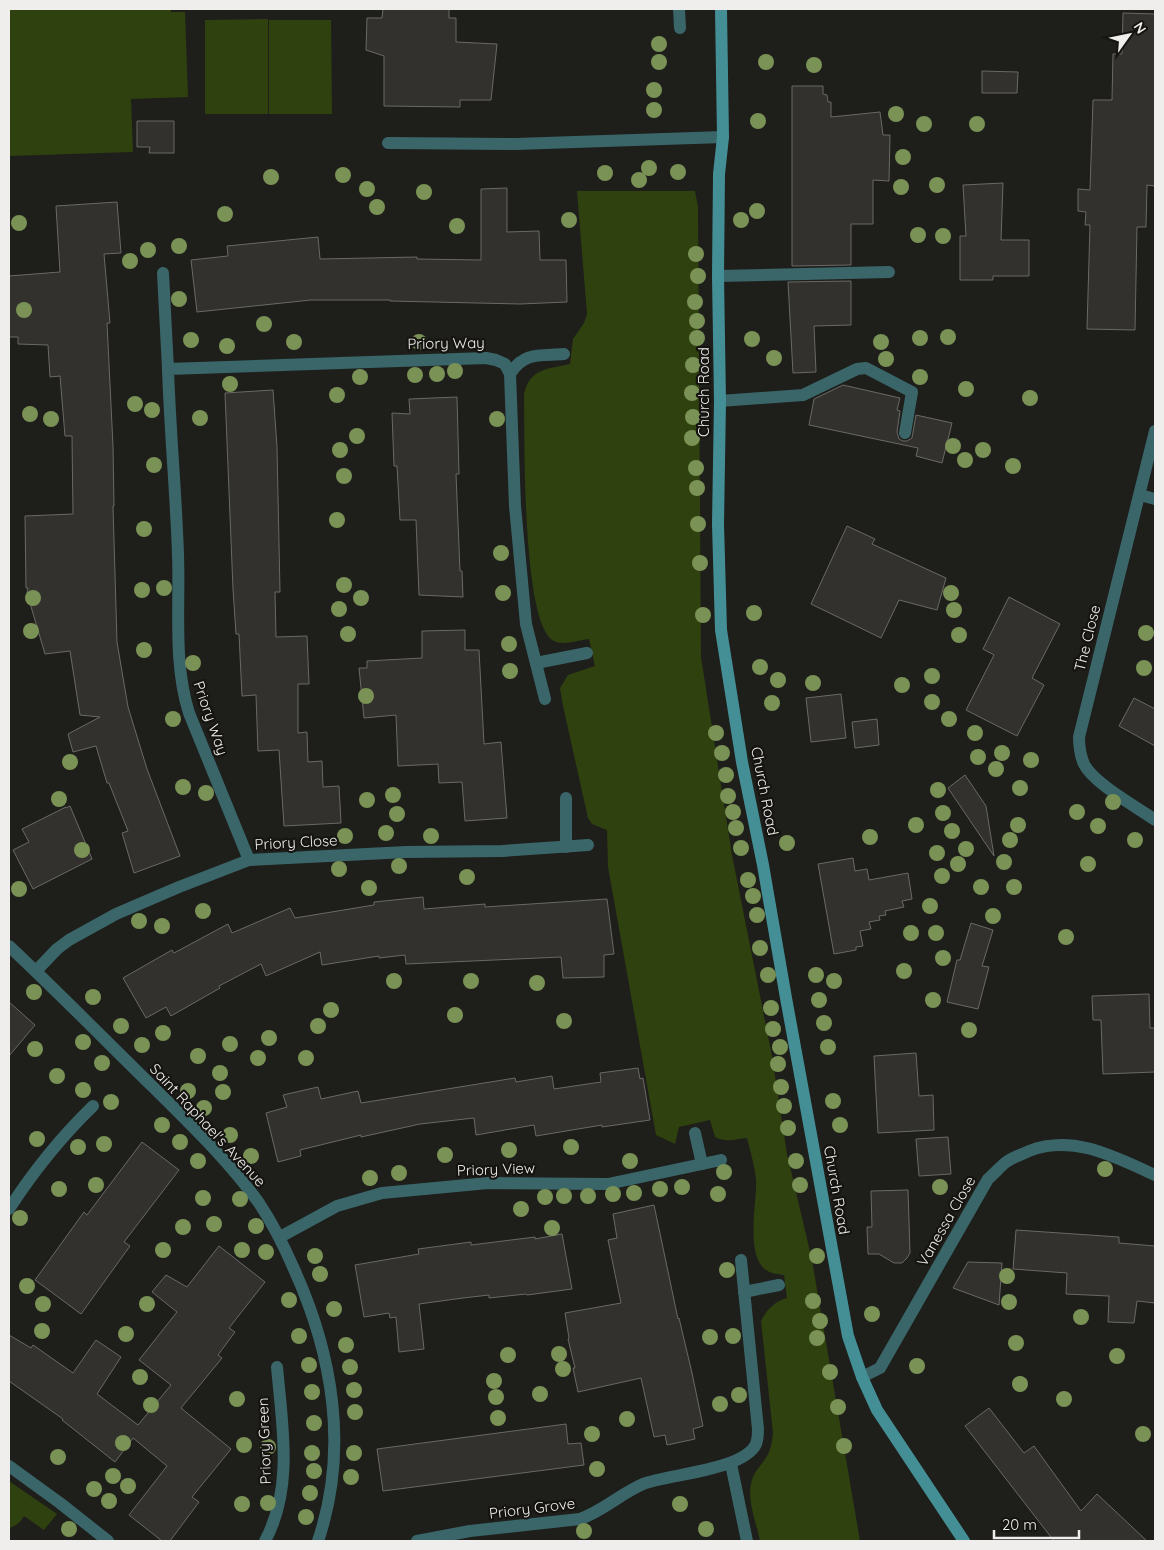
<svg xmlns="http://www.w3.org/2000/svg" width="1164" height="1550" font-family="Quicksand,sans-serif">
	<style>
		.green { fill: #304110 }
		.building { fill: #32312d; stroke: #6a6965 }
		.lines { fill: none; stroke-linecap: round; stroke-linejoin: round }
		.lane { stroke: #3a666a; stroke-width: 12 }
		.street { stroke: #3a666a; stroke-width: 12 }
		.secondary { stroke: #448f96; stroke-width: 12 }
		.tree { fill: #7a9256 }
		.labels { text-anchor: middle; dominant-baseline: central; stroke-width: 4.5; stroke-linejoin: round; paint-order: stroke }
		.street-label { font-size: 15px; fill: #efeeec; stroke: #151411 }
	</style>
	<rect width="100%" height="100%" fill="#1e1e1a"/>
	<g class="green">
		<path d="M9,9H171V12H185L188,97L131,99L133,152L9,156Z"/>
		<path d="M268,19V114H205V20Z"/>
		<path d="M269,20H331L332,114H269Z"/>
		<path d="M577,191H695L698,207L701,657L732,855L772,1056L787,1154L812,1260L860,1541H760C756,1521 744,1494 754,1475C756,1470 760,1466 763,1462C770,1453 772,1444 773,1433L761,1321C767,1309 774,1302 787,1298L784,1275C778,1274 771,1274 766,1270C745,1256 757,1202 756,1180C755,1166 750,1151 747,1138C736,1139 726,1143 715,1137L710,1120L679,1127L675,1144L656,1135L608,867L607,830L592,824L588,818L563,706L560,688L568,675L595,666L589,639C579,640 563,646 554,641C521,624 525,434 524,394C530,368 548,369 570,364L573,339L584,323L587,314Z"/>
		<path d="M9,1481L57,1514L44,1530L24,1516C20,1523 16,1526 9,1528Z"/>
	</g>
	<g class="building">
		<path d="M383,9H449V18H456V42L497,44L491,100H460V107L384,106V56L366,50L367,18H382Z"/>
		<path d="M1123,13L1155,14V186L1147,185L1146,227H1137L1135,330L1087,329L1090,225H1085L1086,212L1078,211V189L1090,190L1093,100H1112L1113,54H1122Z"/>
		<path d="M982,71L1018,72L1017,93H982Z"/>
		<path d="M792,86H823V94L827,95L828,102H831V117L880,112L883,135H890L889,181L873,180V224H851V265L792,266Z"/>
		<path d="M137,121H174V153H149L150,147H137Z"/>
		<path d="M1003,183L1001,240H1029V276H993V280H960V236H966L963,185Z"/>
		<path d="M507,188V232L539,231L540,260H566L567,302L520,304L390,301V300H311L197,312L191,260L228,256L227,246L318,237L320,259L417,257V259L481,260V189Z"/>
		<path d="M117,202L121,253L104,254L110,323H107L113,446L114,506H113L117,642L128,707L147,769L180,856L134,873L122,833L128,831L109,783H107L96,746L73,752L68,734L100,717L80,715L70,651L45,654L27,593L28,588H26L25,516L73,514L72,436H65L60,376L50,377L48,345L18,344V337H9V276L60,272L56,206Z"/>
		<path d="M851,281V325L814,326L816,372L793,373L788,282Z"/>
		<path d="M843,385L900,398L897,410L900,411L897,432L899,439L903,441H907L912,438L916,415L952,423L942,463L916,456L918,448L809,425L814,399Z"/>
		<path d="M273,390L277,447L280,592H275L276,637L307,636L309,684H298V733L307,732L308,762L322,761L323,787L339,786L341,823L284,826L279,750L258,751L256,695L242,696L239,634H236L233,589L225,393Z"/>
		<path d="M457,397L459,474H456L460,571H462L463,597L419,595L416,520H400L397,466H394L392,413L410,414L409,399Z"/>
		<path d="M847,526L875,539L872,544L946,578L937,610L899,600L881,638L811,604Z"/>
		<path d="M1009,597L1060,624L1032,678L1044,685L1017,736L966,710L994,655L983,649Z"/>
		<path d="M465,630V650H479L484,744L501,742L507,818L465,821L462,782L439,783L438,764L398,766L396,715L364,718L359,668H367V661L422,658V631Z"/>
		<path d="M841,694L846,738L811,742L806,698Z"/>
		<path d="M1134,698L1155,709V746L1119,726Z"/>
		<path d="M877,719L879,745L855,748L852,722Z"/>
		<path d="M965,775L986,806L994,856L948,788Z"/>
		<path d="M70,806L92,859L33,889L13,850L29,842L22,829L66,807V808Z"/>
		<path d="M853,858L855,871L867,869L869,880L908,873L912,899L902,901L904,907L885,911L886,915L879,916L880,920L869,922L871,929L860,931L863,946L856,947V950L834,954L818,864Z"/>
		<path d="M423,897L424,909L485,904V907L607,899L614,954L604,955V977L563,978L561,957L406,964L405,955L379,958V956L322,965L320,952L266,976L261,964L219,986L220,988L171,1016L166,1007L146,1018L123,978L172,950L174,953L228,924L232,933L290,908L295,918L374,905V902Z"/>
		<path d="M971,923L993,930L982,966L989,967L978,1009L947,1002L957,960H960Z"/>
		<path d="M1149,994L1150,1028H1155V1072L1103,1074L1101,1020H1093L1092,996Z"/>
		<path d="M9,1002L35,1025L9,1056Z"/>
		<path d="M916,1053L919,1096L933,1095L934,1130L878,1133L874,1056Z"/>
		<path d="M638,1068L640,1079L643,1078L650,1120L602,1127V1125L536,1136L534,1125L476,1135L474,1118L420,1124L361,1137V1135L300,1150L301,1156L278,1162L266,1113L287,1107L283,1095L318,1087L321,1099L358,1091L361,1103L515,1078L516,1082L552,1076L554,1089L601,1082L600,1073Z"/>
		<path d="M948,1137L951,1174L919,1176L916,1139Z"/>
		<path d="M142,1142L179,1170L124,1242L130,1246L81,1314L35,1280L84,1212L87,1215Z"/>
		<path d="M908,1190L910,1253L907,1258L902,1263H894L879,1254H868L867,1227H872L871,1191Z"/>
		<path d="M654,1205L678,1319L679,1318L692,1373L703,1426L693,1429L695,1439L667,1445L665,1435L654,1437L641,1378L578,1392L573,1368H575L568,1339L569,1338L565,1313L621,1303L608,1240L617,1238L613,1214Z"/>
		<path d="M1016,1230L1119,1237V1243L1155,1246V1303L1137,1301L1134,1323L1108,1322L1109,1296L1066,1294L1067,1273L1013,1269Z"/>
		<path d="M562,1234L572,1289L527,1295L526,1294L489,1298V1295L463,1298L419,1304L424,1349L399,1352L396,1317L390,1318L389,1313L364,1317L355,1265L419,1254L418,1249L471,1242V1245L535,1237V1239Z"/>
		<path d="M219,1246L265,1282L229,1328L235,1332L218,1355L222,1358L181,1408L231,1449L192,1497L199,1502L170,1541H162L129,1515L167,1466L133,1438L115,1462L62,1420L63,1419L9,1381V1335L31,1348L33,1345L73,1373L96,1340L121,1357L97,1394L138,1425L171,1385L139,1360L177,1312L152,1292L166,1275L187,1287Z"/>
		<path d="M968,1262L1002,1263L999,1305L953,1288Z"/>
		<path d="M989,1408L1024,1453L1034,1446L1081,1511L1097,1494L1147,1541H1054L965,1426Z"/>
		<path d="M566,1424L568,1444L581,1443L584,1465L383,1491L377,1449Z"/>
	</g>
	<g class="lines">
		<g class="lane">
			<path d="M679,9L680,28"/>
			<path d="M388,143L516,144L723,137"/>
			<path d="M718,276L889,272"/>
			<path d="M720,401L803,395L857,369L866,368L912,392L905,433"/>
		</g>
		<g class="street">
			<path d="M163,273L168,369"/>
			<path d="M510,374C524,351 541,356 564,354"/>
			<path d="M1155,431L1079,737C1079,746 1080,755 1084,764C1093,783 1137,807 1155,820"/>
			<path d="M1140,495L1155,499"/>
			<path d="M536,663L587,653"/>
			<path d="M566,798V847"/>
			<path d="M249,860L189,713C173,662 180,608 178,555C176,493 170,431 168,369L486,358L496,360L505,364L510,374L515,506L526,624L545,699"/>
			<path d="M9,946C57,991 104,1039 152,1086C189,1123 228,1160 259,1203C273,1224 284,1246 294,1269C333,1355 349,1450 318,1541"/>
			<path d="M36,971L57,949L69,940L116,914L179,887L249,860L406,852L502,851L588,845"/>
			<path d="M695,1133L702,1164"/>
			<path d="M9,1209C33,1172 61,1137 93,1106"/>
			<path d="M280,1237L337,1206L382,1193L488,1183L608,1184L721,1160"/>
			<path d="M744,1292L779,1285"/>
			<path d="M862,1377L880,1368L988,1179C994,1174 999,1168 1005,1163C1012,1157 1021,1155 1029,1151C1074,1134 1115,1157 1155,1175"/>
			<path d="M731,1464L747,1541"/>
			<path d="M9,1466L60,1503L108,1541"/>
			<path d="M265,1541C294,1487 282,1425 277,1367"/>
			<path d="M417,1541L470,1531L580,1519C603,1511 620,1494 643,1484C670,1474 744,1470 756,1444C758,1439 758,1434 758,1429L741,1260"/>
		</g>
		<path class="secondary" d="M721,9L723,137L719,174L718,276L720,401L718,524L721,630L742,762L763,865L786,998L848,1336L862,1377L877,1410L964,1541"/>
	</g>
	<g class="tree">
		<circle cx="659" cy="44" r="8"/>
		<circle cx="659" cy="62" r="8"/>
		<circle cx="766" cy="62" r="8"/>
		<circle cx="814" cy="65" r="8"/>
		<circle cx="654" cy="90" r="8"/>
		<circle cx="654" cy="110" r="8"/>
		<circle cx="896" cy="114" r="8"/>
		<circle cx="758" cy="121" r="8"/>
		<circle cx="924" cy="124" r="8"/>
		<circle cx="977" cy="124" r="8"/>
		<circle cx="903" cy="157" r="8"/>
		<circle cx="649" cy="168" r="8"/>
		<circle cx="678" cy="172" r="8"/>
		<circle cx="605" cy="173" r="8"/>
		<circle cx="343" cy="175" r="8"/>
		<circle cx="271" cy="177" r="8"/>
		<circle cx="639" cy="180" r="8"/>
		<circle cx="937" cy="185" r="8"/>
		<circle cx="901" cy="187" r="8"/>
		<circle cx="367" cy="189" r="8"/>
		<circle cx="424" cy="192" r="8"/>
		<circle cx="377" cy="207" r="8"/>
		<circle cx="757" cy="211" r="8"/>
		<circle cx="225" cy="214" r="8"/>
		<circle cx="569" cy="220" r="8"/>
		<circle cx="741" cy="220" r="8"/>
		<circle cx="19" cy="223" r="8"/>
		<circle cx="457" cy="226" r="8"/>
		<circle cx="918" cy="235" r="8"/>
		<circle cx="943" cy="236" r="8"/>
		<circle cx="179" cy="246" r="8"/>
		<circle cx="148" cy="250" r="8"/>
		<circle cx="696" cy="254" r="8"/>
		<circle cx="130" cy="261" r="8"/>
		<circle cx="698" cy="276" r="8"/>
		<circle cx="179" cy="299" r="8"/>
		<circle cx="695" cy="302" r="8"/>
		<circle cx="24" cy="310" r="8"/>
		<circle cx="697" cy="321" r="8"/>
		<circle cx="264" cy="324" r="8"/>
		<circle cx="948" cy="337" r="8"/>
		<circle cx="697" cy="338" r="8"/>
		<circle cx="920" cy="338" r="8"/>
		<circle cx="752" cy="339" r="8"/>
		<circle cx="191" cy="340" r="8"/>
		<circle cx="294" cy="342" r="8"/>
		<circle cx="419" cy="342" r="8"/>
		<circle cx="881" cy="342" r="8"/>
		<circle cx="227" cy="346" r="8"/>
		<circle cx="774" cy="358" r="8"/>
		<circle cx="886" cy="359" r="8"/>
		<circle cx="693" cy="365" r="8"/>
		<circle cx="455" cy="371" r="8"/>
		<circle cx="437" cy="374" r="8"/>
		<circle cx="415" cy="375" r="8"/>
		<circle cx="360" cy="377" r="8"/>
		<circle cx="920" cy="377" r="8"/>
		<circle cx="230" cy="384" r="8"/>
		<circle cx="966" cy="389" r="8"/>
		<circle cx="692" cy="393" r="8"/>
		<circle cx="337" cy="395" r="8"/>
		<circle cx="1030" cy="398" r="8"/>
		<circle cx="135" cy="404" r="8"/>
		<circle cx="152" cy="410" r="8"/>
		<circle cx="30" cy="414" r="8"/>
		<circle cx="693" cy="417" r="8"/>
		<circle cx="200" cy="418" r="8"/>
		<circle cx="51" cy="419" r="8"/>
		<circle cx="497" cy="419" r="8"/>
		<circle cx="357" cy="436" r="8"/>
		<circle cx="692" cy="438" r="8"/>
		<circle cx="953" cy="446" r="8"/>
		<circle cx="340" cy="450" r="8"/>
		<circle cx="983" cy="450" r="8"/>
		<circle cx="965" cy="460" r="8"/>
		<circle cx="154" cy="465" r="8"/>
		<circle cx="1013" cy="466" r="8"/>
		<circle cx="696" cy="468" r="8"/>
		<circle cx="344" cy="476" r="8"/>
		<circle cx="697" cy="488" r="8"/>
		<circle cx="337" cy="520" r="8"/>
		<circle cx="698" cy="524" r="8"/>
		<circle cx="144" cy="529" r="8"/>
		<circle cx="501" cy="553" r="8"/>
		<circle cx="700" cy="563" r="8"/>
		<circle cx="344" cy="585" r="8"/>
		<circle cx="164" cy="588" r="8"/>
		<circle cx="142" cy="590" r="8"/>
		<circle cx="503" cy="593" r="8"/>
		<circle cx="951" cy="593" r="8"/>
		<circle cx="33" cy="598" r="8"/>
		<circle cx="361" cy="598" r="8"/>
		<circle cx="339" cy="609" r="8"/>
		<circle cx="954" cy="610" r="8"/>
		<circle cx="754" cy="613" r="8"/>
		<circle cx="703" cy="615" r="8"/>
		<circle cx="31" cy="631" r="8"/>
		<circle cx="1146" cy="633" r="8"/>
		<circle cx="348" cy="634" r="8"/>
		<circle cx="959" cy="635" r="8"/>
		<circle cx="509" cy="644" r="8"/>
		<circle cx="144" cy="650" r="8"/>
		<circle cx="193" cy="663" r="8"/>
		<circle cx="760" cy="667" r="8"/>
		<circle cx="1144" cy="668" r="8"/>
		<circle cx="510" cy="671" r="8"/>
		<circle cx="932" cy="676" r="8"/>
		<circle cx="778" cy="680" r="8"/>
		<circle cx="813" cy="683" r="8"/>
		<circle cx="902" cy="685" r="8"/>
		<circle cx="366" cy="696" r="8"/>
		<circle cx="932" cy="702" r="8"/>
		<circle cx="772" cy="703" r="8"/>
		<circle cx="173" cy="719" r="8"/>
		<circle cx="949" cy="719" r="8"/>
		<circle cx="716" cy="733" r="8"/>
		<circle cx="975" cy="733" r="8"/>
		<circle cx="722" cy="753" r="8"/>
		<circle cx="1002" cy="753" r="8"/>
		<circle cx="978" cy="757" r="8"/>
		<circle cx="1031" cy="760" r="8"/>
		<circle cx="70" cy="762" r="8"/>
		<circle cx="996" cy="769" r="8"/>
		<circle cx="726" cy="775" r="8"/>
		<circle cx="183" cy="787" r="8"/>
		<circle cx="1020" cy="788" r="8"/>
		<circle cx="938" cy="790" r="8"/>
		<circle cx="206" cy="793" r="8"/>
		<circle cx="393" cy="795" r="8"/>
		<circle cx="728" cy="796" r="8"/>
		<circle cx="59" cy="799" r="8"/>
		<circle cx="367" cy="800" r="8"/>
		<circle cx="1113" cy="802" r="8"/>
		<circle cx="733" cy="812" r="8"/>
		<circle cx="1077" cy="812" r="8"/>
		<circle cx="943" cy="813" r="8"/>
		<circle cx="397" cy="814" r="8"/>
		<circle cx="916" cy="825" r="8"/>
		<circle cx="1018" cy="825" r="8"/>
		<circle cx="1098" cy="826" r="8"/>
		<circle cx="736" cy="828" r="8"/>
		<circle cx="952" cy="831" r="8"/>
		<circle cx="386" cy="833" r="8"/>
		<circle cx="345" cy="836" r="8"/>
		<circle cx="431" cy="836" r="8"/>
		<circle cx="870" cy="837" r="8"/>
		<circle cx="1010" cy="840" r="8"/>
		<circle cx="1135" cy="840" r="8"/>
		<circle cx="787" cy="843" r="8"/>
		<circle cx="741" cy="848" r="8"/>
		<circle cx="966" cy="849" r="8"/>
		<circle cx="82" cy="850" r="8"/>
		<circle cx="937" cy="853" r="8"/>
		<circle cx="1004" cy="862" r="8"/>
		<circle cx="958" cy="864" r="8"/>
		<circle cx="1088" cy="864" r="8"/>
		<circle cx="399" cy="866" r="8"/>
		<circle cx="339" cy="869" r="8"/>
		<circle cx="942" cy="876" r="8"/>
		<circle cx="467" cy="877" r="8"/>
		<circle cx="748" cy="880" r="8"/>
		<circle cx="981" cy="887" r="8"/>
		<circle cx="1014" cy="887" r="8"/>
		<circle cx="369" cy="888" r="8"/>
		<circle cx="19" cy="889" r="8"/>
		<circle cx="753" cy="896" r="8"/>
		<circle cx="930" cy="906" r="8"/>
		<circle cx="203" cy="911" r="8"/>
		<circle cx="757" cy="915" r="8"/>
		<circle cx="993" cy="916" r="8"/>
		<circle cx="139" cy="921" r="8"/>
		<circle cx="162" cy="926" r="8"/>
		<circle cx="911" cy="933" r="8"/>
		<circle cx="936" cy="933" r="8"/>
		<circle cx="1066" cy="937" r="8"/>
		<circle cx="760" cy="948" r="8"/>
		<circle cx="943" cy="958" r="8"/>
		<circle cx="904" cy="971" r="8"/>
		<circle cx="768" cy="975" r="8"/>
		<circle cx="816" cy="975" r="8"/>
		<circle cx="394" cy="981" r="8"/>
		<circle cx="471" cy="981" r="8"/>
		<circle cx="834" cy="981" r="8"/>
		<circle cx="537" cy="983" r="8"/>
		<circle cx="34" cy="992" r="8"/>
		<circle cx="93" cy="997" r="8"/>
		<circle cx="819" cy="1000" r="8"/>
		<circle cx="933" cy="1000" r="8"/>
		<circle cx="771" cy="1008" r="8"/>
		<circle cx="331" cy="1010" r="8"/>
		<circle cx="455" cy="1015" r="8"/>
		<circle cx="564" cy="1021" r="8"/>
		<circle cx="824" cy="1023" r="8"/>
		<circle cx="121" cy="1026" r="8"/>
		<circle cx="318" cy="1026" r="8"/>
		<circle cx="773" cy="1029" r="8"/>
		<circle cx="969" cy="1030" r="8"/>
		<circle cx="163" cy="1033" r="8"/>
		<circle cx="269" cy="1038" r="8"/>
		<circle cx="83" cy="1042" r="8"/>
		<circle cx="230" cy="1044" r="8"/>
		<circle cx="142" cy="1045" r="8"/>
		<circle cx="780" cy="1047" r="8"/>
		<circle cx="828" cy="1047" r="8"/>
		<circle cx="35" cy="1049" r="8"/>
		<circle cx="198" cy="1056" r="8"/>
		<circle cx="258" cy="1058" r="8"/>
		<circle cx="306" cy="1058" r="8"/>
		<circle cx="102" cy="1063" r="8"/>
		<circle cx="778" cy="1064" r="8"/>
		<circle cx="220" cy="1073" r="8"/>
		<circle cx="57" cy="1076" r="8"/>
		<circle cx="781" cy="1087" r="8"/>
		<circle cx="83" cy="1090" r="8"/>
		<circle cx="188" cy="1091" r="8"/>
		<circle cx="223" cy="1092" r="8"/>
		<circle cx="833" cy="1101" r="8"/>
		<circle cx="111" cy="1102" r="8"/>
		<circle cx="784" cy="1106" r="8"/>
		<circle cx="204" cy="1108" r="8"/>
		<circle cx="162" cy="1125" r="8"/>
		<circle cx="840" cy="1125" r="8"/>
		<circle cx="788" cy="1128" r="8"/>
		<circle cx="230" cy="1135" r="8"/>
		<circle cx="37" cy="1139" r="8"/>
		<circle cx="180" cy="1142" r="8"/>
		<circle cx="104" cy="1144" r="8"/>
		<circle cx="78" cy="1147" r="8"/>
		<circle cx="571" cy="1147" r="8"/>
		<circle cx="509" cy="1150" r="8"/>
		<circle cx="445" cy="1155" r="8"/>
		<circle cx="251" cy="1156" r="8"/>
		<circle cx="198" cy="1161" r="8"/>
		<circle cx="630" cy="1161" r="8"/>
		<circle cx="796" cy="1161" r="8"/>
		<circle cx="1105" cy="1169" r="8"/>
		<circle cx="724" cy="1172" r="8"/>
		<circle cx="399" cy="1173" r="8"/>
		<circle cx="370" cy="1178" r="8"/>
		<circle cx="96" cy="1185" r="8"/>
		<circle cx="800" cy="1185" r="8"/>
		<circle cx="682" cy="1187" r="8"/>
		<circle cx="940" cy="1187" r="8"/>
		<circle cx="59" cy="1189" r="8"/>
		<circle cx="660" cy="1189" r="8"/>
		<circle cx="634" cy="1193" r="8"/>
		<circle cx="613" cy="1194" r="8"/>
		<circle cx="718" cy="1194" r="8"/>
		<circle cx="564" cy="1196" r="8"/>
		<circle cx="588" cy="1196" r="8"/>
		<circle cx="545" cy="1197" r="8"/>
		<circle cx="203" cy="1198" r="8"/>
		<circle cx="240" cy="1199" r="8"/>
		<circle cx="521" cy="1209" r="8"/>
		<circle cx="20" cy="1218" r="8"/>
		<circle cx="214" cy="1224" r="8"/>
		<circle cx="256" cy="1226" r="8"/>
		<circle cx="183" cy="1227" r="8"/>
		<circle cx="552" cy="1228" r="8"/>
		<circle cx="163" cy="1250" r="8"/>
		<circle cx="242" cy="1250" r="8"/>
		<circle cx="266" cy="1252" r="8"/>
		<circle cx="315" cy="1256" r="8"/>
		<circle cx="817" cy="1256" r="8"/>
		<circle cx="727" cy="1270" r="8"/>
		<circle cx="320" cy="1274" r="8"/>
		<circle cx="1007" cy="1276" r="8"/>
		<circle cx="27" cy="1286" r="8"/>
		<circle cx="289" cy="1300" r="8"/>
		<circle cx="813" cy="1301" r="8"/>
		<circle cx="1009" cy="1302" r="8"/>
		<circle cx="43" cy="1304" r="8"/>
		<circle cx="147" cy="1304" r="8"/>
		<circle cx="334" cy="1309" r="8"/>
		<circle cx="872" cy="1314" r="8"/>
		<circle cx="1081" cy="1317" r="8"/>
		<circle cx="820" cy="1321" r="8"/>
		<circle cx="42" cy="1331" r="8"/>
		<circle cx="126" cy="1334" r="8"/>
		<circle cx="299" cy="1336" r="8"/>
		<circle cx="733" cy="1336" r="8"/>
		<circle cx="710" cy="1337" r="8"/>
		<circle cx="817" cy="1338" r="8"/>
		<circle cx="1016" cy="1343" r="8"/>
		<circle cx="346" cy="1345" r="8"/>
		<circle cx="559" cy="1354" r="8"/>
		<circle cx="508" cy="1355" r="8"/>
		<circle cx="1117" cy="1356" r="8"/>
		<circle cx="309" cy="1365" r="8"/>
		<circle cx="917" cy="1366" r="8"/>
		<circle cx="350" cy="1367" r="8"/>
		<circle cx="563" cy="1369" r="8"/>
		<circle cx="830" cy="1372" r="8"/>
		<circle cx="140" cy="1377" r="8"/>
		<circle cx="494" cy="1381" r="8"/>
		<circle cx="1020" cy="1384" r="8"/>
		<circle cx="354" cy="1390" r="8"/>
		<circle cx="312" cy="1392" r="8"/>
		<circle cx="540" cy="1394" r="8"/>
		<circle cx="739" cy="1395" r="8"/>
		<circle cx="496" cy="1397" r="8"/>
		<circle cx="237" cy="1399" r="8"/>
		<circle cx="1064" cy="1399" r="8"/>
		<circle cx="720" cy="1404" r="8"/>
		<circle cx="151" cy="1405" r="8"/>
		<circle cx="838" cy="1407" r="8"/>
		<circle cx="355" cy="1412" r="8"/>
		<circle cx="498" cy="1418" r="8"/>
		<circle cx="627" cy="1419" r="8"/>
		<circle cx="314" cy="1423" r="8"/>
		<circle cx="592" cy="1434" r="8"/>
		<circle cx="1143" cy="1434" r="8"/>
		<circle cx="123" cy="1443" r="8"/>
		<circle cx="244" cy="1445" r="8"/>
		<circle cx="844" cy="1446" r="8"/>
		<circle cx="268" cy="1447" r="8"/>
		<circle cx="312" cy="1453" r="8"/>
		<circle cx="354" cy="1453" r="8"/>
		<circle cx="58" cy="1457" r="8"/>
		<circle cx="597" cy="1469" r="8"/>
		<circle cx="314" cy="1471" r="8"/>
		<circle cx="113" cy="1476" r="8"/>
		<circle cx="351" cy="1477" r="8"/>
		<circle cx="128" cy="1486" r="8"/>
		<circle cx="94" cy="1489" r="8"/>
		<circle cx="310" cy="1493" r="8"/>
		<circle cx="109" cy="1501" r="8"/>
		<circle cx="268" cy="1503" r="8"/>
		<circle cx="242" cy="1504" r="8"/>
		<circle cx="680" cy="1504" r="8"/>
		<circle cx="306" cy="1517" r="8"/>
		<circle cx="69" cy="1529" r="8"/>
		<circle cx="706" cy="1529" r="8"/>
		<circle cx="584" cy="1531" r="8"/>
	</g>
	<g class="labels">
		<g class="street-label">
			<text transform="translate(446 343) rotate(-1)">Priory Way</text>
			<text transform="translate(703 392) rotate(-90)">Church Road</text>
			<text transform="translate(1087 638) rotate(-76)">The Close</text>
			<text transform="translate(211 718) rotate(71)">Priory Way</text>
			<text transform="translate(765 791) rotate(79)">Church Road</text>
			<text transform="translate(296 842) rotate(-3)">Priory Close</text>
			<text transform="translate(208 1125) rotate(47)">Saint Raphael's Avenue</text>
			<text transform="translate(496 1169) rotate(-2)">Priory View</text>
			<text transform="translate(837 1190) rotate(80)">Church Road</text>
			<text transform="translate(946 1221) rotate(-60)">Vanessa Close</text>
			<text transform="translate(264 1441) rotate(-92)">Priory Green</text>
			<text transform="translate(532 1508) rotate(-7)">Priory Grove</text>
		</g>
	</g>
	<rect width="1164" height="1550" fill="none" stroke="#efeeec" stroke-width="20"/>
	<g transform="translate(1129 35) rotate(57)" stroke="#151411" stroke-width="4" paint-order="stroke">
	<path d="M0-4L9 19L0 12L-9 19Z" fill="#efeeec"/>
	<text y="-8" font-size="14" font-weight="bold" text-anchor="middle" fill="#efeeec">N</text>
	</g>
	<path d="M994 1530v8h85v-8" fill="none" stroke="#efeeec" stroke-width="2.5"/>
	<text x="1002" y="1530" font-size="15" fill="#efeeec" stroke="#151411" stroke-width="4" paint-order="stroke">20 m</text>
</svg>
